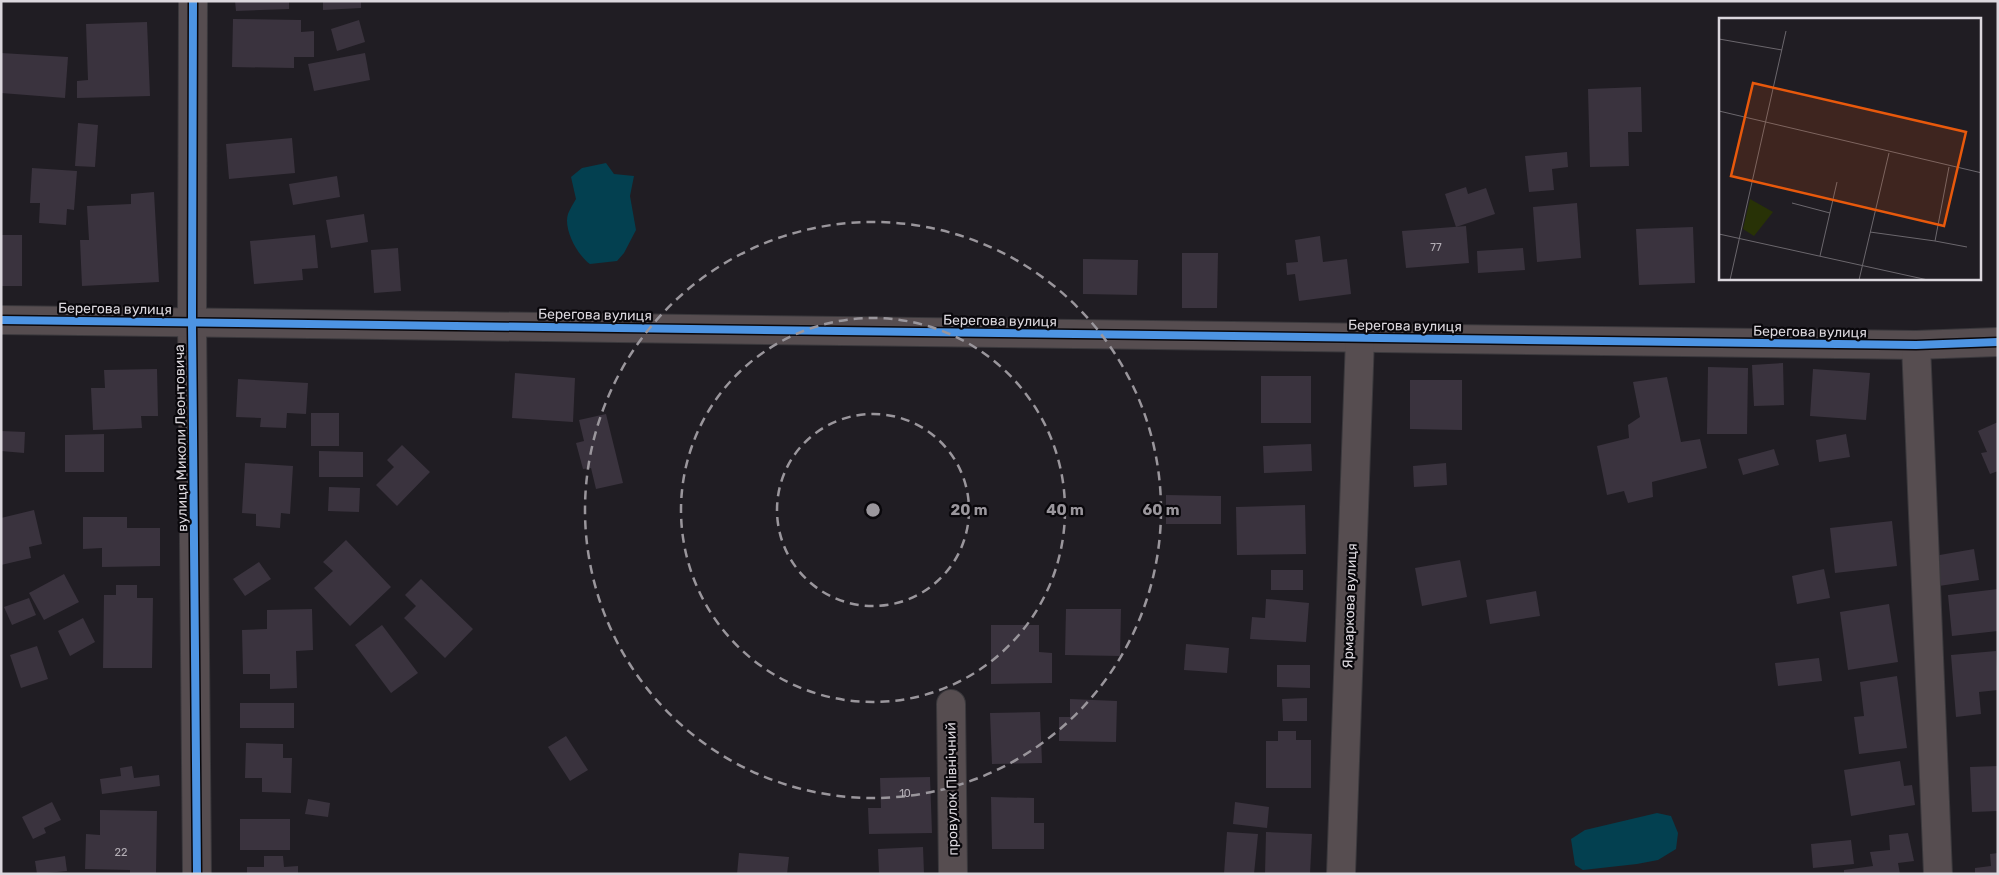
<svg xmlns="http://www.w3.org/2000/svg" width="1999" height="875" font-family="Rubik,sans-serif">
	<style>
		.water { fill: #034050 }
		.building { fill: #3a333e }
		.lines { fill: none; stroke-linecap: round; stroke-linejoin: round }
		.minor-casing { stroke: #3a383c; stroke-width: 30 }
		.minor { stroke: #564d50; stroke-width: 28 }
		.cycleway-casing { stroke: #09070b; stroke-width: 11 }
		.cycleway { stroke: #4d94e3; stroke-width: 8 }
		.ring { fill: none; stroke: #9a969c; stroke-width: 2.5; stroke-dasharray: 9 6 }
		.labels { text-anchor: middle; dominant-baseline: central; stroke-width: 4.5; stroke-linejoin: round; paint-order: stroke }
		.number-label { font-size: 11px; fill: #b3aeb5 }
		.street-label { font-size: 14px; fill: #dbd7dd; stroke: #09070b }
		.inset-road { fill: none; stroke: #6b676d; stroke-width: 1 }
		.view { fill: #e8590c; fill-opacity: 0.15; stroke: #e8590c; stroke-width: 2.5 }
		.inset-edge { fill: none; stroke: #dbd7dd; stroke-width: 2.5 }
		.centre { fill: #9a969c; stroke: #09070b; stroke-width: 2.5 }
		.ring-label { font-size: 15px; text-anchor: middle; font-weight: bold; fill: #9a969c; stroke: #09070b; stroke-width: 4.5; stroke-linejoin: round; paint-order: stroke }
	</style>
	<rect width="100%" height="100%" fill="#201d23"/>
	<g class="water">
		<path d="M606,163L614,174L634,176L630,196L636,230L624,253L617,261L590,264C578,256 563,229 568,214C570,209 573,204 576,199L571,177L582,168Z"/>
		<path d="M1657,813L1671,816L1678,833L1676,849L1658,860L1637,864L1583,870L1575,865L1571,839L1585,830Z"/>
	</g>
	<g class="building">
		<path d="M235,1H289V9L236,11Z"/>
		<path d="M323,1H361V8L323,10Z"/>
		<path d="M233,19L301,20V32L314,31V57H294V68L232,67Z"/>
		<path d="M359,20L365,42L337,51L331,29Z"/>
		<path d="M147,22L150,96L77,98V81L88,80L86,24Z"/>
		<path d="M1,53L68,57L65,98L1,93Z"/>
		<path d="M365,53L370,80L314,91L308,64Z"/>
		<path d="M1641,87L1642,132H1628L1629,166L1590,167L1588,89Z"/>
		<path d="M78,123L98,125L95,167L75,166Z"/>
		<path d="M292,138L295,173L229,179L226,144Z"/>
		<path d="M1567,152L1568,167L1552,169L1554,190L1529,192L1525,156Z"/>
		<path d="M32,168L77,171L74,210L67,209L66,225L39,223L40,203H30Z"/>
		<path d="M337,176L340,197L293,205L289,184Z"/>
		<path d="M1466,187L1468,194L1486,188L1495,214L1456,227L1445,194Z"/>
		<path d="M154,192L159,282L82,286L80,240H89L87,206L131,204V194Z"/>
		<path d="M1577,203L1581,258L1537,262L1533,207Z"/>
		<path d="M364,214L368,242L331,248L326,220Z"/>
		<path d="M1466,226L1469,263L1406,268L1402,231Z"/>
		<path d="M1693,227L1695,283L1639,285L1636,229Z"/>
		<rect x="1" y="235" width="21" height="51"/>
		<path d="M315,235L318,268L302,269L303,280L254,284L250,241Z"/>
		<path d="M1320,236L1323,262L1347,259L1351,294L1299,301L1295,274L1287,275L1286,263L1298,262L1295,240Z"/>
		<path d="M398,248L401,291L374,293L371,250Z"/>
		<path d="M1523,248L1525,270L1478,273L1477,251Z"/>
		<path d="M1182,253H1218L1217,308H1182Z"/>
		<path d="M1083,259L1138,260L1137,295L1083,294Z"/>
		<path d="M1788,279H1818V280L1788,281Z"/>
		<path d="M1783,363L1784,405L1754,406L1752,365Z"/>
		<path d="M1708,367L1748,368L1747,434H1707Z"/>
		<path d="M157,369L158,416H141L142,428L93,430L91,388H105L104,370Z"/>
		<path d="M1813,369L1870,373L1866,420L1810,416Z"/>
		<path d="M515,373L575,378L573,422L512,418Z"/>
		<rect x="1261" y="376" width="50" height="47"/>
		<path d="M1667,377L1681,442L1700,439L1707,468L1652,482L1653,497L1628,503L1624,491L1607,495L1597,446L1629,438L1628,425L1640,417L1633,382Z"/>
		<path d="M238,379L308,383L306,414L287,413L286,428L260,427L261,418L236,417Z"/>
		<path d="M1410,380H1462V430L1410,429Z"/>
		<rect x="311" y="413" width="28" height="33"/>
		<path d="M606,414L623,483L596,489L591,468L583,469L576,443L584,441L579,420Z"/>
		<path d="M1998,422V471L1990,474L1981,453L1987,452L1978,431Z"/>
		<path d="M1,431L25,432L24,453L1,451Z"/>
		<path d="M104,434V472H65V435Z"/>
		<path d="M1846,434L1850,457L1819,462L1816,440Z"/>
		<path d="M1311,444L1312,471L1264,473L1263,446Z"/>
		<path d="M402,445L430,472L397,506L376,485L394,467L387,460Z"/>
		<path d="M1774,449L1779,465L1743,475L1738,459Z"/>
		<path d="M319,451L363,452V477H319Z"/>
		<path d="M245,463L293,466L290,514L281,513L280,528L256,526V514L242,513Z"/>
		<path d="M1446,463L1447,485L1414,487L1413,466Z"/>
		<path d="M329,487L360,488L359,512L328,511Z"/>
		<path d="M1166,495L1221,496V524H1166Z"/>
		<path d="M1305,505L1306,554L1237,555L1236,507Z"/>
		<path d="M34,510L42,544L29,547L31,558L1,565V518Z"/>
		<path d="M83,517H127V528H160V566L102,567V548L83,549Z"/>
		<path d="M1892,521L1897,566L1835,573L1830,528Z"/>
		<path d="M346,540L391,587L350,626L314,588L333,571L323,562Z"/>
		<path d="M1974,549L1979,580L1939,586L1934,556Z"/>
		<path d="M1460,560L1467,597L1422,606L1415,568Z"/>
		<path d="M259,562L271,579L245,596L233,579Z"/>
		<path d="M1824,569L1830,598L1797,604L1792,576Z"/>
		<rect x="1271" y="570" width="32" height="20"/>
		<path d="M64,574L79,602L44,620L29,593Z"/>
		<path d="M421,579L473,629L445,658L404,618L416,606L405,595Z"/>
		<path d="M116,585H137V598H153L152,668H103L104,595H116Z"/>
		<path d="M1998,589V631L1952,636L1948,595Z"/>
		<path d="M1536,591L1540,616L1490,624L1486,600Z"/>
		<path d="M29,598L36,615L12,625L4,607Z"/>
		<path d="M1266,599L1309,603L1306,642L1250,639L1252,617L1265,618Z"/>
		<path d="M1889,604L1898,662L1848,670L1840,612Z"/>
		<path d="M312,609L313,650L296,651L297,688L270,689V674H243L242,630L267,629V610Z"/>
		<path d="M1066,609H1121L1120,656L1065,655Z"/>
		<path d="M83,618L95,642L70,656L58,631Z"/>
		<path d="M382,625L418,673L391,693L355,645Z"/>
		<path d="M991,625H1039V652L1052,653V683L991,684Z"/>
		<path d="M1186,644L1229,648L1227,673L1184,670Z"/>
		<path d="M37,646L48,679L21,688L10,655Z"/>
		<path d="M1996,651L1998,690L1979,692L1981,714L1956,717L1951,655Z"/>
		<path d="M1819,658L1822,681L1778,686L1775,663Z"/>
		<path d="M1277,665H1310V688L1277,687Z"/>
		<path d="M1897,676L1907,748L1859,754L1854,717L1864,716L1860,682Z"/>
		<path d="M1307,698V721H1283L1282,699Z"/>
		<path d="M1070,699L1117,701L1116,742L1059,741V717H1070Z"/>
		<rect x="240" y="703" width="54" height="25"/>
		<path d="M1040,712L1042,763L992,764L990,713Z"/>
		<path d="M1278,731H1296V740H1311V788H1266V741H1278Z"/>
		<path d="M566,736L588,770L570,781L548,747Z"/>
		<path d="M246,743L283,744V758H292L291,793L262,792V778H245Z"/>
		<path d="M1900,761L1904,786L1912,785L1915,805L1851,816L1844,770Z"/>
		<path d="M132,766L134,778L159,775L160,786L102,794L100,779L121,776L120,768Z"/>
		<path d="M1998,766V811L1972,812L1970,767Z"/>
		<path d="M930,777L932,833L869,834L868,808H881L880,778Z"/>
		<path d="M991,797L1034,798V823H1044V849H992Z"/>
		<path d="M308,799L330,803L328,817L305,814Z"/>
		<path d="M52,802L61,820L44,828L46,833L33,839L22,817Z"/>
		<path d="M1235,802L1269,807L1267,828L1233,824Z"/>
		<path d="M100,810L157,811L156,874H130V870L85,869L86,834L100,835Z"/>
		<rect x="240" y="819" width="50" height="31"/>
		<path d="M1227,832L1258,834L1254,874H1224Z"/>
		<path d="M1266,832L1312,834L1310,874H1265Z"/>
		<path d="M1908,833L1914,861L1898,863L1900,874H1844V870L1873,866L1870,852L1890,850L1889,835Z"/>
		<path d="M1851,840L1854,864L1813,868L1811,844Z"/>
		<path d="M923,847L924,874H879L878,849Z"/>
		<path d="M739,853L789,857L787,874H737Z"/>
		<path d="M1998,853V874H1975V868L1991,866L1990,854Z"/>
		<path d="M65,856L67,871L37,874L35,861Z"/>
		<path d="M264,856H283L284,867L298,866V874H247V867H264Z"/>
	</g>
	<g class="lines">
		<g class="minor-casing">
			<g id="minor">
				<path d="M193,1L192,322L197,874"/>
				<path d="M1,320L1916,345L1998,342"/>
				<path d="M1916,345L1938,874"/>
				<path d="M951,704L953,874"/>
				<path d="M1341,874L1360,338"/>
			</g>
		</g>
		<use href="#minor" class="minor"/>
		<g class="cycleway-casing">
			<g id="cycleway">
				<path d="M193,1L192,322L197,874"/>
				<path d="M1,320L1916,345L1998,342"/>
			</g>
		</g>
		<use href="#cycleway" class="cycleway"/>
	</g>
	<g class="ring">
		<circle cx="873" cy="510" r="96"/>
		<circle cx="873" cy="510" r="192"/>
		<circle cx="873" cy="510" r="288"/>
	</g>
	<g class="labels">
		<g class="number-label">
			<text x="1436" y="247">77</text>
			<text x="905" y="793">10</text>
			<text x="121" y="852">22</text>
		</g>
		<g class="street-label">
			<text transform="translate(115 309) rotate(1)">Берегова вулиця</text>
			<text transform="translate(595 315) rotate(1)">Берегова вулиця</text>
			<text transform="translate(1000 321) rotate(1)">Берегова вулиця</text>
			<text transform="translate(1405 326) rotate(1)">Берегова вулиця</text>
			<text transform="translate(1810 332) rotate(1)">Берегова вулиця</text>
			<text transform="translate(181 438) rotate(-91)">вулиця Миколи Леонтовича</text>
			<text transform="translate(1350 606) rotate(-88)">Ярмаркова вулиця</text>
			<text transform="translate(952 789) rotate(-91)">провулок Північний</text>
		</g>
	</g>
	<g transform="translate(1719 18)">
		<rect width="262" height="262" fill="#201d23"/>
		<path d="M31,181L54,194L35,218L24,211Z" fill="#283206"/>
		<path class="inset-road" d="M0,21L63,32M0,93L263,155M73,185L111,195M151,214L216,223L230,149M0,216L209,262M216,223L248,229M101,238L118,164M11,262L67,13M140,262L170,135"/>
		<path class="view" d="M34,65L247,114L225,208L12,158Z"/>
		<rect width="262" height="262" class="inset-edge"/>
	</g>
	<circle cx="873" cy="510" r="8" class="centre"/>
	<g class="ring-label">
		<text x="969" y="515">20 m</text>
		<text x="1065" y="515">40 m</text>
		<text x="1161" y="515">60 m</text>
	</g>
	<rect width="1999" height="875" fill="none" stroke="#dbd7dd" stroke-width="5"/>
</svg>
